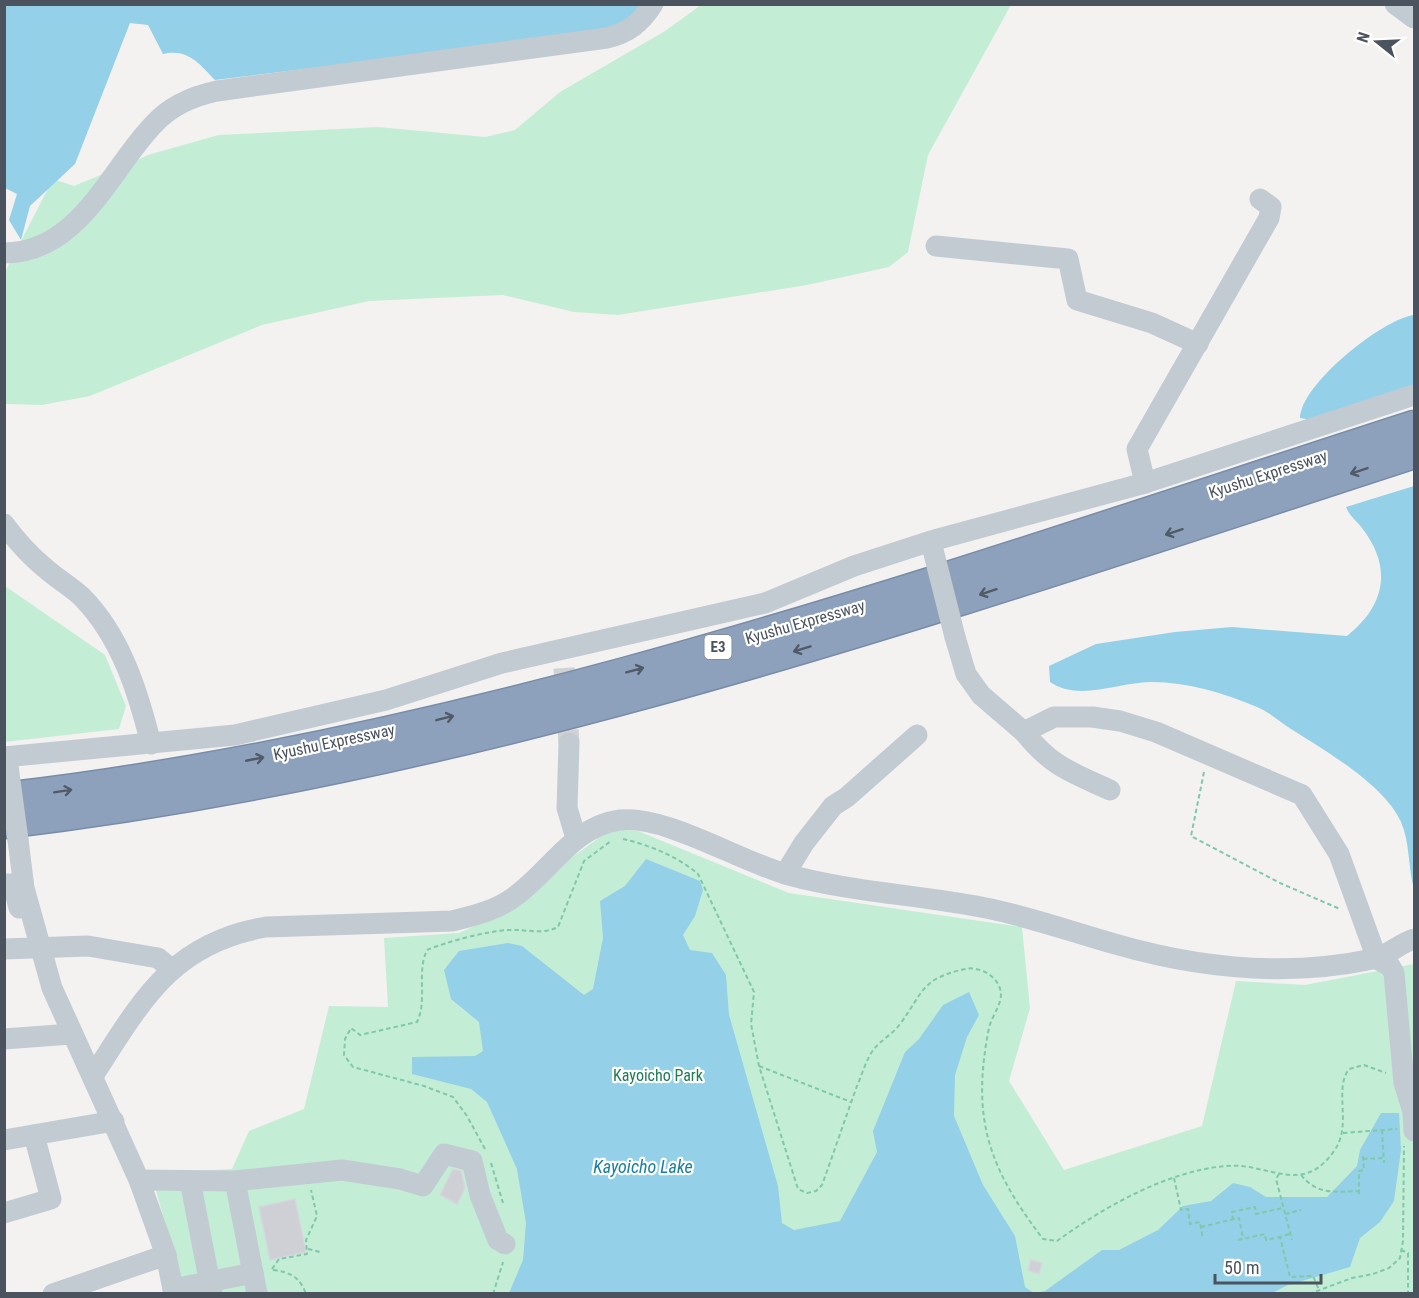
<svg xmlns="http://www.w3.org/2000/svg" width="1419" height="1298" font-family="'Roboto Condensed',sans-serif">
	<style>
		.green { fill: #c4edd6 }
		.water { fill: #94d0e7 }
		.building { fill: #cfd0d5; stroke: #d6d7dc; stroke-width: 1.5 }
		.lines { fill: none; stroke-linecap: round; stroke-linejoin: round }
		.minor-tunnel { stroke: #d1d2d4; stroke-width: 21; stroke-dasharray: 21 10; stroke-linecap: butt }
		.highway-casing { stroke: #788ca8; stroke-width: 33 }
		.path { stroke: #7ec9a9; stroke-width: 2; stroke-dasharray: 4.5 3; stroke-linecap: butt }
		.minor { stroke: #c3cbd2; stroke-width: 21 }
		.highway { stroke: #8da1bc; stroke-width: 30 }
		.minor-bridge { stroke: #c3cbd2; stroke-width: 21 }
		.oneway { stroke: #515b67 }
		.labels { text-anchor: middle; dominant-baseline: central; stroke-width: 4.5; stroke-linejoin: round; paint-order: stroke }
		.shield { fill: #fff; stroke: #80878e; stroke-width: 1.5 }
		.shield-label { font-size: 15px; font-weight: bold; fill: #4a535e }
		.street-label { font-size: 16px; fill: #4a535e; stroke: #fff }
		.park-label { font-size: 16px; fill: #1e7c53; stroke: #fff }
		.water-label { font-size: 18px; font-style: italic; fill: #177ea4; stroke: #fff }
	</style>
	<rect width="100%" height="100%" fill="#f3f2f1"/>
	<g class="green">
		<path d="M701,5H1011L928,155L908,252L889,267L807,285L618,315L574,312L503,295L369,301L262,325L90,396L42,405L5,404V272L53,179L74,186L151,154L219,135L378,127L485,137L515,130L560,92L665,31Z"/>
		<path d="M5,586L105,655L126,706L119,729L5,742Z"/>
		<path d="M611,829L638,831L789,893L1022,927L1030,1008L1009,1081L1064,1170L1202,1126L1236,981L1305,985L1414,964V1293H185L151,1173L232,1169L249,1131L304,1109L329,1006L388,1007L384,938L459,933L520,905L567,861Z"/>
	</g>
	<g class="water">
		<path d="M4,5H647L620,30L215,80C199,63 187,48 163,54L148,25L130,23L75,164L30,206L21,240L9,220L17,194L5,188Z"/>
		<path d="M1414,315V386L1312,420L1300,418C1300,385 1382,319 1414,315Z"/>
		<path d="M1414,486V889C1408,868 1410,842 1401,822C1385,785 1324,750 1291,729C1280,722 1269,712 1257,707C1224,693 1188,682 1151,682C1119,682 1079,702 1050,682L1049,666L1096,644L1175,632L1232,627L1347,636C1385,606 1393,568 1362,528C1356,520 1350,517 1346,507Z"/>
		<path d="M646,859L700,881L703,890L695,916L683,935L690,950L712,953L726,975L729,1015L778,1186L782,1223L794,1230L840,1221L877,1152L873,1131L905,1052L919,1039L943,1005L969,992L979,1015L967,1037L955,1075L954,1116L983,1185L1015,1236L1025,1287L1034,1293L1045,1291L1102,1250H1119L1158,1230L1183,1206L1211,1201L1233,1183L1250,1187L1266,1197H1327L1357,1166L1360,1150L1381,1113H1399L1401,1150L1394,1201L1380,1222L1360,1238L1350,1267L1288,1285L1272,1293H509L523,1260L526,1223L517,1169L487,1102L471,1089L412,1074V1057L475,1056L483,1051L479,1022L451,999L444,970L459,951L508,943L522,946L584,995L593,989L603,938L600,901L625,886Z"/>
	</g>
	<g class="building">
		<path d="M453,1169L461,1171L465,1188L457,1204L440,1195Z"/>
		<path d="M295,1199L306,1252L270,1260L259,1207Z"/>
		<path d="M1031,1260L1042,1263L1039,1274L1028,1270Z"/>
	</g>
	<g class="lines">
		<path class="minor-tunnel" d="M564,668L569,743"/>
		<g class="highway-casing">
			<g id="highway">
				<path d="M4,798C490,742 952,575 1414,426"/>
				<path d="M4,823C489,766 952,603 1414,453"/>
			</g>
		</g>
		<g class="path">
			<path d="M1204,772L1191,836L1280,883L1340,909"/>
			<path d="M623,839C649,845 677,856 698,874L754,992L751,1024L759,1066L798,1189L807,1193L816,1191L822,1185C834,1152 845,1119 857,1086C862,1075 866,1059 874,1049C881,1040 893,1034 900,1024C924,992 920,979 965,969C977,966 994,974 999,986C1006,1001 992,1014 989,1028C971,1118 988,1167 1043,1239L1057,1241C1104,1207 1167,1171 1226,1166C1268,1162 1302,1197 1334,1151C1353,1125 1333,1091 1349,1069L1364,1065L1386,1073"/>
			<path d="M759,1066L851,1102"/>
			<path d="M1382,1130L1384,1163"/>
			<path d="M1343,1133L1397,1129"/>
			<path d="M485,1149L467,1116L453,1097L424,1086L353,1067L344,1055L345,1039L351,1028L360,1035L417,1022C428,999 416,973 427,950C446,942 487,931 508,930C526,929 542,935 558,927L584,861L611,841"/>
			<path d="M1363,1159L1383,1158"/>
			<path d="M491,1163L503,1203"/>
			<path d="M1279,1174L1276,1179L1292,1240"/>
			<path d="M1301,1175C1317,1195 1335,1192 1359,1191"/>
			<path d="M1174,1178L1181,1210L1188,1209L1190,1224L1200,1222L1203,1239"/>
			<path d="M1359,1194V1171L1364,1170L1363,1155"/>
			<path d="M1285,1214L1301,1210"/>
			<path d="M1233,1220L1232,1212L1255,1207L1256,1214L1282,1208"/>
			<path d="M1201,1227L1239,1218L1243,1238"/>
			<path d="M1289,1234L1280,1237L1290,1277L1313,1276L1319,1290"/>
			<path d="M1238,1240L1265,1234L1266,1240L1280,1237"/>
			<path d="M308,1249L320,1252"/>
			<path d="M1401,1250L1408,1253V1294"/>
			<path d="M272,1269L279,1259L307,1254L306,1240L317,1216L311,1190"/>
			<path d="M273,1270C290,1272 300,1277 306,1294"/>
			<path d="M493,1294L503,1262"/>
			<path d="M1309,1294L1352,1278L1373,1274L1389,1268L1400,1258L1403,1241L1404,1146"/>
		</g>
		<g class="minor">
			<path d="M1395,4L1414,18"/>
			<path d="M936,246L1068,259L1077,300L1152,323L1198,344"/>
			<path d="M4,253C79,253 109,171 153,125C170,106 193,96 217,91L607,38C628,33 641,23 653,4"/>
			<path d="M1145,483L1137,449L1269,218L1271,207L1260,199"/>
			<path d="M4,524C16,540 29,555 45,568C56,578 70,586 81,596C121,636 138,692 151,744"/>
			<path d="M955,637L966,674L981,695L1024,732L1054,717H1092L1120,721L1156,732L1302,795L1339,854L1377,959"/>
			<path d="M1024,732C1052,767 1071,772 1110,790"/>
			<path d="M569,743L567,808L576,838"/>
			<path d="M4,757L235,735L386,700L502,663L765,603L854,566L931,541L1145,483L1414,395"/>
			<path d="M18,840L24,888L52,988L139,1180L166,1255L174,1294"/>
			<path d="M785,874L804,843L833,806L847,797L917,735"/>
			<path d="M4,884H13L19,908"/>
			<path d="M4,949L88,946L158,958L171,969"/>
			<path d="M1377,959L1390,966L1394,973L1404,1083L1413,1112L1414,1131"/>
			<path d="M4,1039L71,1034"/>
			<path d="M93,1076C141,1002 171,943 266,927L452,921C473,916 497,910 514,897C550,872 573,826 620,820C667,815 740,862 789,875C855,893 924,895 991,909C1033,918 1073,932 1115,944C1198,968 1288,977 1373,959C1388,956 1400,943 1414,939"/>
			<path d="M4,1140L114,1121"/>
			<path d="M139,1180L234,1181L342,1170L400,1179L423,1186L444,1154L472,1161L480,1195L498,1240L505,1244"/>
			<path d="M192,1191L212,1294"/>
			<path d="M237,1191L253,1273"/>
			<path d="M4,1213L51,1199L34,1135"/>
			<path d="M173,1289L253,1273L257,1294"/>
			<path d="M53,1294L166,1255"/>
		</g>
		<use href="#highway" class="highway"/>
		<g class="minor-bridge">
			<path d="M932,546L955,637"/>
			<path d="M8,766L18,840"/>
		</g>
	</g>
	<defs><path id="oneway-shaft" d="M-6 0H5M1.5-3L5.5 0L1.5 3" fill="none" stroke-width="1.6" stroke-linecap="round" stroke-linejoin="round" transform="scale(1.5)"/></defs>
	<g class="oneway">
		<use href="#oneway-shaft" transform="translate(1359 471) rotate(162)"/>
		<use href="#oneway-shaft" transform="translate(1174 532) rotate(162)"/>
		<use href="#oneway-shaft" transform="translate(988 592) rotate(162)"/>
		<use href="#oneway-shaft" transform="translate(802 649) rotate(163)"/>
		<use href="#oneway-shaft" transform="translate(635 670) rotate(-15)"/>
		<use href="#oneway-shaft" transform="translate(445 718) rotate(-14)"/>
		<use href="#oneway-shaft" transform="translate(255 759) rotate(-11)"/>
		<use href="#oneway-shaft" transform="translate(63 791) rotate(-9)"/>
	</g>
	<g class="labels">
		<rect class="shield" x="704.5" y="635" width="27" height="24" rx="4.5"/>
		<g class="shield-label">
			<text x="718" y="647">E3</text>
		</g>
		<g class="street-label">
			<text transform="translate(1268 474) rotate(-18)">Kyushu Expressway</text>
			<text transform="translate(805 622) rotate(-16)">Kyushu Expressway</text>
			<text transform="translate(334 742) rotate(-12)">Kyushu Expressway</text>
		</g>
		<g class="park-label">
			<text x="658" y="1075">Kayoicho Park</text>
		</g>
		<g class="water-label">
			<text x="643" y="1166">Kayoicho Lake</text>
		</g>
	</g>
	<rect width="1419" height="1298" fill="none" stroke="#4a535e" stroke-width="12"/>
	<g transform="translate(1377 42) rotate(288)" stroke="#ffffff" stroke-width="4.5" paint-order="stroke">
	<path d="M0-4.5L10 22L0 15L-10 22Z" fill="#4a535e"/>
	<text y="-9" font-size="16" font-weight="bold" text-anchor="middle" fill="#4a535e">N</text>
	</g>
	<path d="M1215 1274v9h106v-9" fill="none" stroke="#4a535e" stroke-width="3"/>
	<text x="1224" y="1274" font-size="18" fill="#4a535e" stroke="#ffffff" stroke-width="4.5" paint-order="stroke">50 m</text>
</svg>
